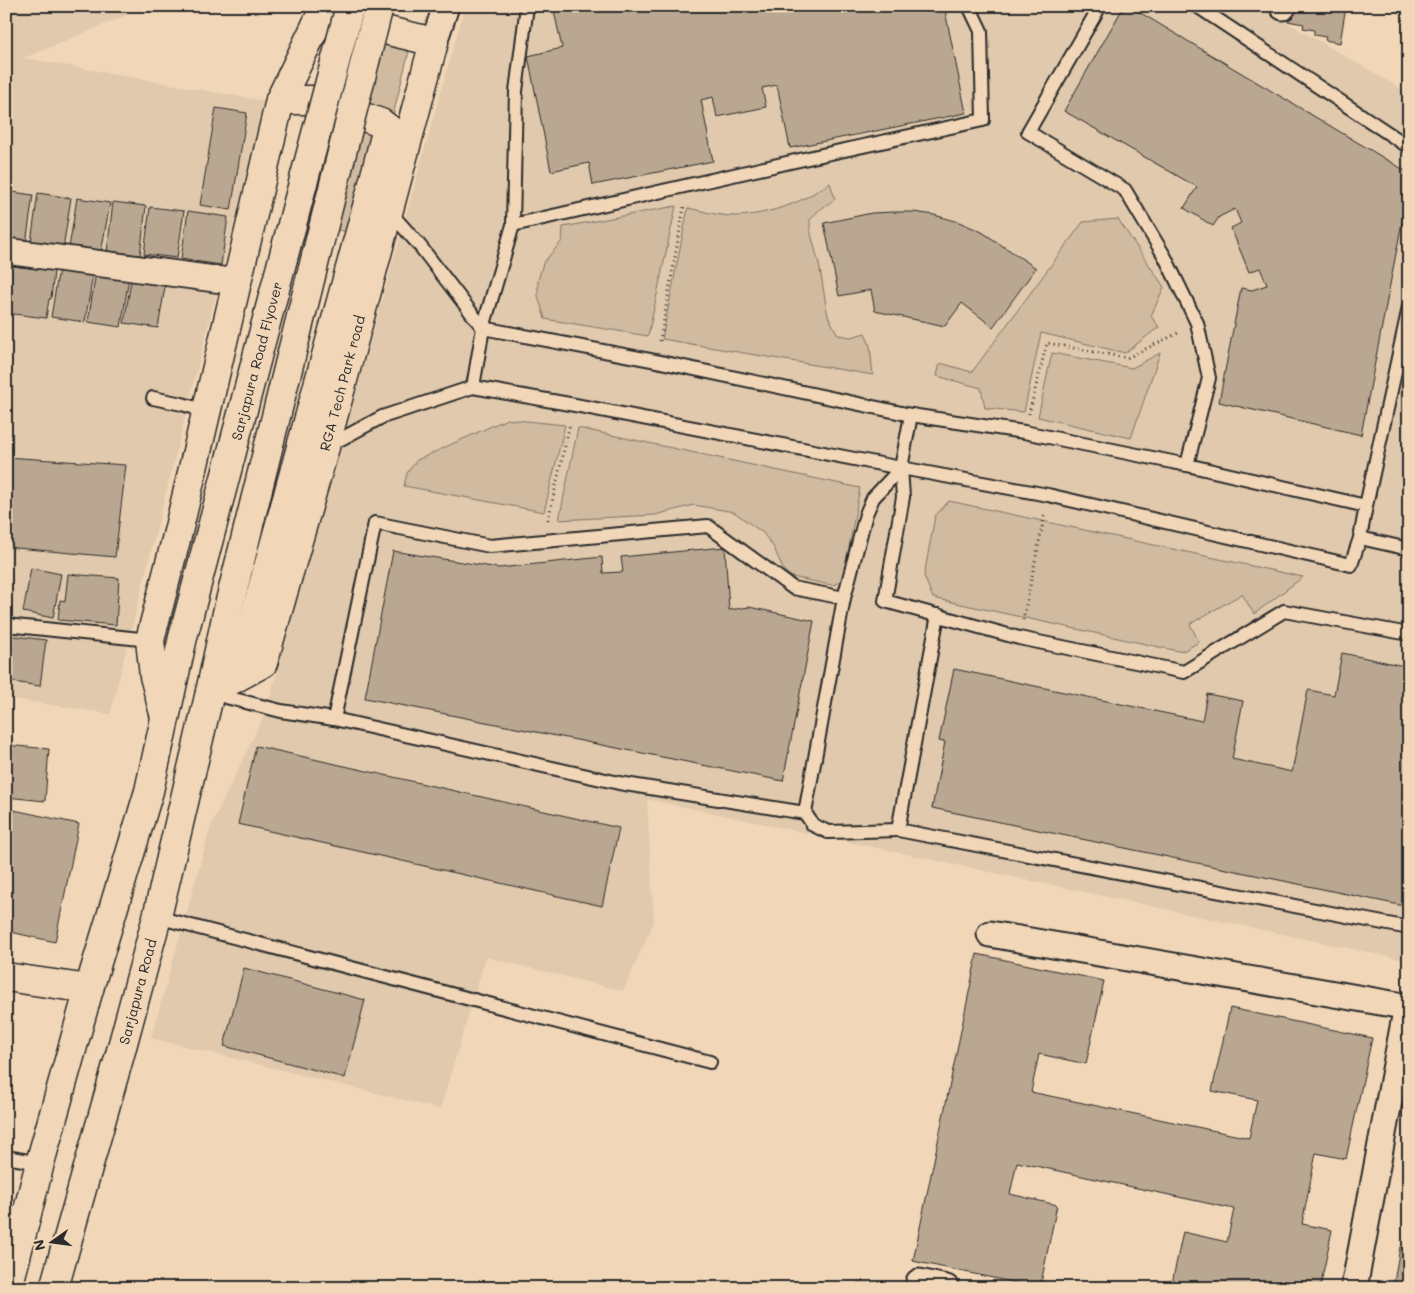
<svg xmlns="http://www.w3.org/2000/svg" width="1415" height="1294" font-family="Mali,sans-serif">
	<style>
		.built { fill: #e0c9ac }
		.green { fill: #d0bba0; stroke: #7e7366 }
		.building { fill: #baa791; stroke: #2b2b2b }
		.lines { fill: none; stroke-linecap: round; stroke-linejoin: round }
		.lane-casing { stroke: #2b2b2b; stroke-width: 16 }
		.street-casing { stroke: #2b2b2b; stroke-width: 29 }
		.secondary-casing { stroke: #2b2b2b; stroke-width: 31 }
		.primary-casing { stroke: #2b2b2b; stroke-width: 31 }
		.path { stroke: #2b2b2b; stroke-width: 3; stroke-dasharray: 1 4; stroke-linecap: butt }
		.lane { stroke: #f1d7b8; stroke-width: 12 }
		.street { stroke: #f1d7b8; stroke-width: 25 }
		.secondary { stroke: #f1d7b8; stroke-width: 28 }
		.primary { stroke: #f1d7b8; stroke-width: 28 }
		.primary-bridge-casing { stroke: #2b2b2b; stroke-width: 31; stroke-linecap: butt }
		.primary-bridge { stroke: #f1d7b8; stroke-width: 28 }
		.labels { text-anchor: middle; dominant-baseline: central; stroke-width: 4; stroke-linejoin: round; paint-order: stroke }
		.street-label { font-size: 14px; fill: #2b2b2b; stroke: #f1d7b8 }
	</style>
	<rect width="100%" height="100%" fill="#f1d7b8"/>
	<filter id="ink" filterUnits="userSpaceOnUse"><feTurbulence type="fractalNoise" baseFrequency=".02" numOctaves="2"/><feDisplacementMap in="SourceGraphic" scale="10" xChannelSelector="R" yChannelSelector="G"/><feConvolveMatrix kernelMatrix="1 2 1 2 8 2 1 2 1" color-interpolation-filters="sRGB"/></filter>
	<g filter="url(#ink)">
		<g class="built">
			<path d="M6,6H149L24,58L265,101L110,714L6,698Z"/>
			<path d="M465,6H1258L1409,93V961L647,799L654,922L623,991L486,957L440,1109L151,1038L211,826L266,711Z"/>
		</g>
		<g class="green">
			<path d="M330,31L409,51L363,236L285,217Z"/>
			<path d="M830,183L835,199L818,211L810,220V230L819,264L828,316L838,335L851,337L865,333L870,346L873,375L662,339L688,208C703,211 719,216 735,216C754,216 782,209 799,201C810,196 820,189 830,183Z"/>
			<path d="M676,206L648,336L545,319L538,296V281L543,263L562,241L563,227Z"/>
			<path d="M1118,219L1164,287L1151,316L1159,327L1125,353L1041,333L1024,412L985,408L981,388L937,376L940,363L972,372L1083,222Z"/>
			<path d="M1052,353L1132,368L1160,353L1131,438L1038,417Z"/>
			<path d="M507,419L565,425L544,512L404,486L407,473L417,460Z"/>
			<path d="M578,428L860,488L843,579L836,584L831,585L792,577L784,571L774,548L763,533L734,512L694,505L655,515L559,520Z"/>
			<path d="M949,501L1303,577L1254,614L1242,594L1190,624L1199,642L1185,650L1178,651L933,598L924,576L935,516Z"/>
			<path d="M858,1281L889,1288H858Z"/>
		</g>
		<g class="building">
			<path d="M553,6H944L966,113L790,148L777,85L762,88L766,107L717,117L713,97L701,100L713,161L593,185L589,163L551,171L528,56L562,48Z"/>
			<path d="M1124,6H1129L1409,173V186L1361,435L1219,402L1241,288L1252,290L1267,285L1260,268L1249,272L1231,228L1241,223L1235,209L1219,217L1213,226L1184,208L1197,187L1064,111Z"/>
			<path d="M1290,6H1346L1340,43L1325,40L1326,37L1314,35V30L1303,28L1304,24L1287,21Z"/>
			<path d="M216,108L247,113L231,210L200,205Z"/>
			<path d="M6,191L33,195L26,244L6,240Z"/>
			<path d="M38,193L71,198L63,248L31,242Z"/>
			<path d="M77,198L110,203L101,253L69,248Z"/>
			<path d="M113,202L146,206L140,256L107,252Z"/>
			<path d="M150,207L184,211L177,258L144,254Z"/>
			<path d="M188,211L228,217L221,265L181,259Z"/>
			<path d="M893,212H914L934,215L959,222L982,232L1036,268L993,327L962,303L945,326L875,311L871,290L839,296L824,223L872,213Z"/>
			<path d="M6,265L54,271L51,299H49L46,318L6,313Z"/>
			<path d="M59,268L93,274L85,322L51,317Z"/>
			<path d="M96,272L129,278L121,327L88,322Z"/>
			<path d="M132,275L166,281L158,328L124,323Z"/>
			<path d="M6,457L126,465L115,557L6,547Z"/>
			<path d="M725,547L729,610L749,607L814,621L783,781L365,698L393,551L499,568L602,557L603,573L623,572L621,557Z"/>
			<path d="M31,568L61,574L53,618L23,612Z"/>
			<path d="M68,574L119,578L116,625L58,620L60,600L65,601Z"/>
			<path d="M6,635L46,640L40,686L6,681Z"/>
			<path d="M1342,653L1409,667V907L932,808L945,742L939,741L954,669L1202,721L1207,694L1243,701L1232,759L1292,772L1308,690L1334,695Z"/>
			<path d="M6,745L49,749L45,801L6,797Z"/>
			<path d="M256,746L619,828L602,906L238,824Z"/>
			<path d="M14,810L79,824L55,942L6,931V848Z"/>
			<path d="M977,954L1104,981L1086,1064L1039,1054L1031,1092L1249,1138L1257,1100L1212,1091L1230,1008L1372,1038L1346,1159L1316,1153L1302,1224L1332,1230L1320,1288H1171L1183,1232L1227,1242L1234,1209L1017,1162L1010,1194L1057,1205L1040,1288L913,1261Z"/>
			<path d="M244,968L365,1000L345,1078L224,1046Z"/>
			<path d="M1400,1247L1409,1249V1288H1393Z"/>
		</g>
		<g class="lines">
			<g class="lane-casing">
				<g id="lane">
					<path d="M1100,6L1028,132L1125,190L1165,257L1197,323L1209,378L1187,465"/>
					<path d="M1197,6L1409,147"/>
					<path d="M513,225L817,156L983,120L981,31L969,6"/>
					<path d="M473,387L483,328L513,225L516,91L527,6"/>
					<path d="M153,398L182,404L206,411"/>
					<path d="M911,415L901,468L903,497L885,601L1019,638L1184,672L1284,611L1409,634"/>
					<path d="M326,447L382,417L473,387L575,405L901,468L1048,495L1351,565L1360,538L1366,506L1187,465L1024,432L911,415L656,361L483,328L420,246L388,210"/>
					<path d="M1366,506L1409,307"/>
					<path d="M1360,538L1409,549"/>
					<path d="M938,615L898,830L1409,928"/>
					<path d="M6,625L150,640"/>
					<path d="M214,694L281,711L334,719L619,783L805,813L844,598L866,514L873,498L901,468"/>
					<path d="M334,719L375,523L490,546L708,526L793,588L844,598"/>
					<path d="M805,813L813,825L828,832L898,830"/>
					<path d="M157,917L710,1062"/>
					<path d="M6,1157L40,1163"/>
				</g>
			</g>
			<g class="street-casing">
				<g id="street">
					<path d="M1283,7V6"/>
					<path d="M434,42L446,6"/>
					<path d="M6,251L237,282"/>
					<path d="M990,934L1409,1007"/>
					<path d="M919,1282L946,1288"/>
					<path d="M1354,1288L1407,1006"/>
				</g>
			</g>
			<g class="secondary-casing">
				<g id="secondary">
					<path d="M280,100H316L381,123L394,133L400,140"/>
					<path d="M216,671L244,655L369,199L387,128"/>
					<path d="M165,717L154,676L150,640L178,532L280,100L318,21L331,17L434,42L325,447L263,663L210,692"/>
					<path d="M6,977L89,989"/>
				</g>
			</g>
			<g class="primary-casing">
				<g id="primary">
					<path id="s1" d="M8,1288L40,1163L89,989L149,791L183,637L290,232"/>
					<path id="s2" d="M54,1288L119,1058L157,917L210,692L227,613L321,236"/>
				</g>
			</g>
			<g class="path">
				<path d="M660,341L684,207"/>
				<path d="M1029,414L1047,343L1127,358L1178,333"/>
				<path d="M548,520L570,424"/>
				<path d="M1023,620L1045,513"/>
			</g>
			<use href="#lane" class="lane"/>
			<use href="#street" class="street"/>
			<use href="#secondary" class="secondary"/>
			<use href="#primary" class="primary"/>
			<g class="primary-bridge-casing">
				<g id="primary-bridge">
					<path d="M290,232L350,6"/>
					<path d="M321,236L379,6"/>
				</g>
			</g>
			<use href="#primary-bridge" class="primary-bridge"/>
		</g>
	</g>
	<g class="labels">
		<g class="street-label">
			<text stroke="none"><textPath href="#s1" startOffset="960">Sarjapura Road Flyover</textPath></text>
			<text transform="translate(342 383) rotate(-75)">RGA Tech Park road</text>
			<text stroke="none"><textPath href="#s2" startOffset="308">Sarjapura Road</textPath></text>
		</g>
	</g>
	<rect width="1415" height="1294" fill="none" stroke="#f1d7b8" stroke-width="25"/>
	<rect x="12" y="12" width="1390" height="1269" fill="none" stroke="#2b2b2b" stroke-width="2" filter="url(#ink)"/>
	<g transform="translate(52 1242) rotate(256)" stroke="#f1d7b8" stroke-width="4" paint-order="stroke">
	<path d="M0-4L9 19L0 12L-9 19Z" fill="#2b2b2b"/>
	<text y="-8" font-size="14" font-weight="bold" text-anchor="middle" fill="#2b2b2b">N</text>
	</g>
</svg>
